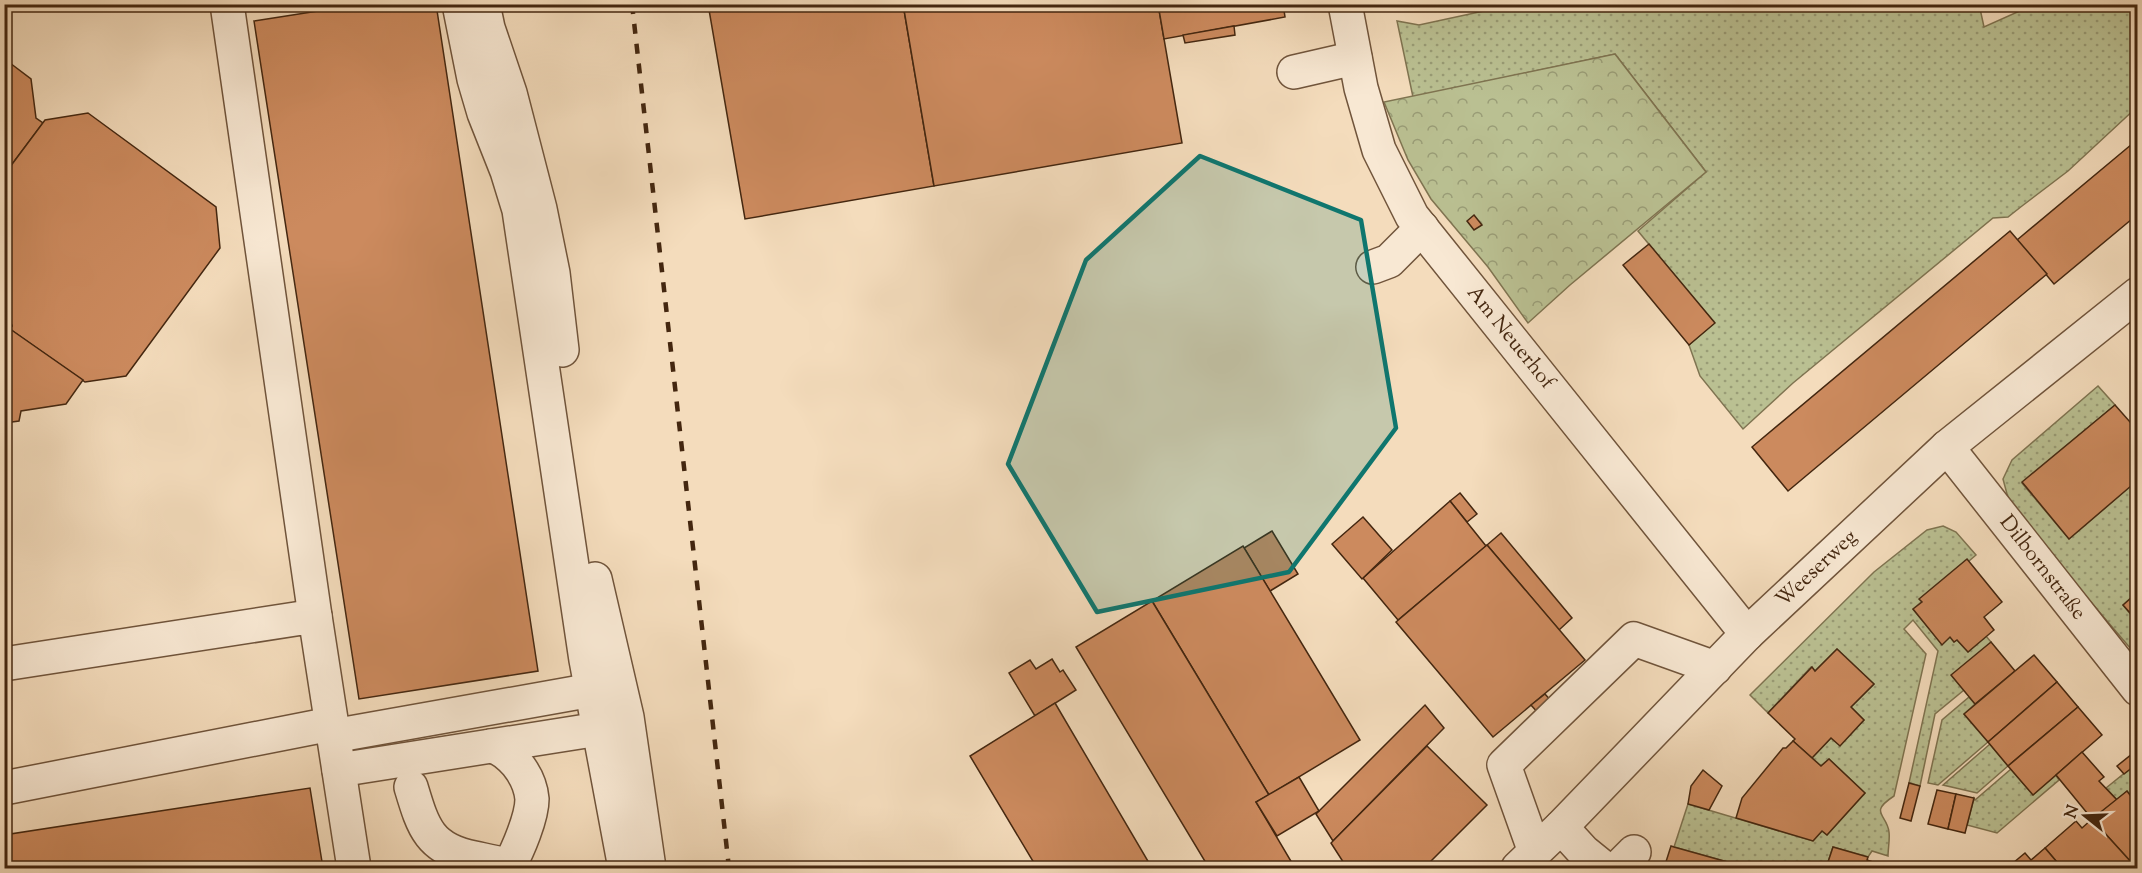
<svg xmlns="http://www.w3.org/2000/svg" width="2142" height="873" font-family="'Sorts Mill Goudy',serif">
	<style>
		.grass { fill: url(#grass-dots); stroke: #7f7451; stroke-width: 1.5 }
		.park { fill: url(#park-crowns); stroke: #7f7451; stroke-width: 1.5 }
		.building { fill: #cc8a5e; stroke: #442710; stroke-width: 1.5 }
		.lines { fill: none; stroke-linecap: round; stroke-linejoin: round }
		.minor-casing { stroke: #70543b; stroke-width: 36 }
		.minor { stroke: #f8e8d3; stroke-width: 33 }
		.rail { stroke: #442710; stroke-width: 4.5; stroke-dasharray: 10 10; stroke-linecap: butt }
		.marked { fill: #0f766e; fill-opacity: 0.2; stroke: #0f766e; stroke-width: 4.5; stroke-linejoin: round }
		.labels { text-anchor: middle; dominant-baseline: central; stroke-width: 4.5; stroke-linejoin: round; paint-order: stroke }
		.street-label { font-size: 21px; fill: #442710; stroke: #f8e8d3 }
	</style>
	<defs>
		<pattern id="grass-dots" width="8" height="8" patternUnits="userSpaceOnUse" patternTransform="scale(1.5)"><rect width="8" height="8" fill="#bac092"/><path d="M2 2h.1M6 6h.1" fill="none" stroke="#999c76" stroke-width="1.8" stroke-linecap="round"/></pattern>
		<pattern id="park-crowns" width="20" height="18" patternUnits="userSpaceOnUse" patternTransform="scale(1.5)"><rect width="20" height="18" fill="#bac092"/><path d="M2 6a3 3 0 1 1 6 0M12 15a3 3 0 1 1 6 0" fill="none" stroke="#999c76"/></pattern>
	</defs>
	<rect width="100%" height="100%" fill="#f4dcbc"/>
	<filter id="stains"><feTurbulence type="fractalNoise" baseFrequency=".00333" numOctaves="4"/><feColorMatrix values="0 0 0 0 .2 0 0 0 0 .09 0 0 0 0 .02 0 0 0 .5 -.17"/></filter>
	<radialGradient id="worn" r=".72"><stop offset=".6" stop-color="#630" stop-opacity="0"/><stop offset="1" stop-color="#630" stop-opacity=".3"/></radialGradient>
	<g class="grass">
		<path d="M1516,4H1979L1984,27L2033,5H2137V107L2068,171L2022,206L2008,217L1993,218L1793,383L1743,429L1700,376L1689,345L1714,323L1638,231L1706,172L1615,54L1413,97L1397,21L1419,25Z"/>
		<path d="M2098,386L2115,405L2022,483L2069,539L2137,480V592L2123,605L2137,622V656L2011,509L2003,479L2012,460Z"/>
		<path d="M1943,526L1956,532L1976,555L1913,609L1942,644L1950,637L1954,642L1957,640L1968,652L1986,636L1991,642L1964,690L1935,714L1920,786L1909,783L1938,651L1913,620L1904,629L1926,654L1894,796C1868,813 1887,814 1889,832C1890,839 1888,849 1888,856L1872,851L1868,857L1833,847L1826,868H1749L1674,847L1688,804L1813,841L1822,831L1827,835L1865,793L1829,759L1821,766L1812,758L1831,738L1840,745L1864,720L1851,707L1874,684L1837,649L1815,671L1811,667L1768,713L1750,695L1874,572L1927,530Z"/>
		<path d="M1969,697L1975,704L1964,714L1988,742L1938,785L1928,783L1942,720Z"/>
		<path d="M1990,744L2008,766L1977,793L1943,785Z"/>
		<path d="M2137,763V796L2133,799L2127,791L2117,800L2106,788Z"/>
		<path d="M2011,769L2033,795L2056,775L2059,780L1997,833L1967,825L1974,798L1975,800Z"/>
	</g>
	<path class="park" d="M1615,54L1706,172L1570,285L1528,323L1488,267L1431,199L1408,160L1384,102Z"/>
	<g class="building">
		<path d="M363,4H436L538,671L359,699L254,21Z"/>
		<path d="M708,4H903L934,186L745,219Z"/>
		<path d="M903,4H1158L1182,143L934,186Z"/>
		<path d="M1158,4H1283L1285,17L1164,39Z"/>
		<path d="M4,19L10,55L4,62Z"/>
		<path d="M1234,26L1235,35L1185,43L1183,35Z"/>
		<path d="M6,60L31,79L36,118L43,123L7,171L4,170V62Z"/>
		<path d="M88,113L216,207L220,248L126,376L85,382L10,329L12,326L8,314L4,311V190L10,183L7,171L45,120Z"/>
		<path d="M2138,139V214L2054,284L2017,240Z"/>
		<path d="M4,170L8,172L10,183L4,190Z"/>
		<path d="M1474,215L1482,225L1474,230L1467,221Z"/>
		<path d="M2010,231L2047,274L1788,491L1752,447Z"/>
		<path d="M1649,244L1715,323L1689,345L1623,265Z"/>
		<path d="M4,311L8,314L12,326L4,336Z"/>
		<path d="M10,329L83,380L66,404L21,411L19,421L12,422L4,416V336Z"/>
		<path d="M2115,405L2138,431V480L2069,539L2022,482Z"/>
		<path d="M1460,493L1477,514L1467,522L1450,501Z"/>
		<path d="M1450,501L1486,546L1398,620L1363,578Z"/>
		<path d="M1363,517L1392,550L1362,579L1332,544Z"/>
		<path d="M1272,531L1298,574L1270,591L1244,548Z"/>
		<path d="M1501,533L1572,618L1559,630L1487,545Z"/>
		<path d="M1487,545L1585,660L1493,737L1396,622Z"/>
		<path d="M1243,546L1360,740L1269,795L1152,601Z"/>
		<path d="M1967,559L2002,602L1984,617L1994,630L1968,652L1957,640L1954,642L1950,637L1942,645L1913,609L1922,602L1919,599Z"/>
		<path d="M2138,592V622L2123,605Z"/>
		<path d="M1152,601L1269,795L1256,802L1295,868H1209L1076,647Z"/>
		<path d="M1991,642L2015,671L1975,704L1951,675Z"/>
		<path d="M1837,649L1874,684L1851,707L1864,720L1840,746L1831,738L1812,758L1793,741L1795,739L1768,713L1812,667L1815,671Z"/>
		<path d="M2034,655L2057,682L1988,742L1964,714Z"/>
		<path d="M1052,659L1060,672L1063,670L1076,690L1035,716L1009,673L1030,660L1036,669Z"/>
		<path d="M2057,682L2078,707L2008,766L1988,742Z"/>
		<path d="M1545,694L1552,702L1539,714L1531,705Z"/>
		<path d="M1055,703L1152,868H1037L970,756Z"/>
		<path d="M1425,705L1444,728L1333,841L1316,814Z"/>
		<path d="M2078,707L2102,735L2033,795L2008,766Z"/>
		<path d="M1793,741L1821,766L1829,759L1865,793L1827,835L1822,831L1813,841L1736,818L1742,798L1783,748H1786Z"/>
		<path d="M1427,746L1487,805L1424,868H1347L1331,843Z"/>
		<path d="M2137,750L2138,763L2124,774L2117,766Z"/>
		<path d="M2082,752L2104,777L2099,781L2117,800L2092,819L2056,775Z"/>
		<path d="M1703,770L1722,786L1709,810L1688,804L1691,786Z"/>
		<path d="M1299,777L1319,811L1277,836L1256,802Z"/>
		<path d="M1909,783L1920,786L1911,821L1900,818Z"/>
		<path d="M310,788L323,868H4V835Z"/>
		<path d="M1937,790L1956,794L1948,829L1928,824Z"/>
		<path d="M2127,791L2133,799L2138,796V857L2131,862L2092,819Z"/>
		<path d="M1956,794L1974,798L1965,833L1948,829Z"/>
		<path d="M2092,819L2131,862L2136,868H2062L2045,848L2076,821L2082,828Z"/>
		<path d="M1671,846L1674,847L1749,868H1664Z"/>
		<path d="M1833,847L1868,857L1867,860L1873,862L1871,868H1826Z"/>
		<path d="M2045,848L2062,868H2007L2025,853L2031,860Z"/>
		<path d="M2138,857V868H2136L2131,862Z"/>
	</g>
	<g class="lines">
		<g class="minor-casing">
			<g id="minor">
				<path d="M227,4L315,616"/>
				<path d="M459,4L474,79L484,113L507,171L519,210L586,660L625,868"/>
				<path d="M483,4L488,28L510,93L540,209L553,273L562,350"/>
				<path d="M1345,4L1361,88L1379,150L1412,216L1747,634"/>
				<path d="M1294,72L1355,58"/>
				<path d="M1373,267L1389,261L1422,228"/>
				<path d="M1947,447L2138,689"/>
				<path d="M595,579L627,717L649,868"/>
				<path d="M4,664L315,616L354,868"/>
				<path d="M333,736L592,690"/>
				<path d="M491,746C502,748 510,756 517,764C525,774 531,787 532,799C532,817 518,850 509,866"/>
				<path d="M339,770L599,729"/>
				<path d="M411,787C423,827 429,849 474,858C488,861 501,863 514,868"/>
				<path d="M4,788L331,724"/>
				<path d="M1561,827L1583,851L1604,868"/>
				<path d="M1535,852L1504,765L1634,639L1715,668"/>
				<path d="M1518,868L1561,827L1747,634L1947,447L2138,294"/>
				<path d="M1618,868L1634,852"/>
			</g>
		</g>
		<use href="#minor" class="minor"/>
		<path class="rail" d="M632,4L729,868"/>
	</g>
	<path class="marked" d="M1200,156L1361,220L1396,428L1289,572L1097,612L1008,464L1086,260Z"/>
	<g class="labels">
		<g class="street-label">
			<text transform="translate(1510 338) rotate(51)">Am Neuerhof</text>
			<text transform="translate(2042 568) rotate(52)">Dilbornstraße</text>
			<text transform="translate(1817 569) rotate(-43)">Weeserweg</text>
		</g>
	</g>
	<rect width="2142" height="873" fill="none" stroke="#f4dcbc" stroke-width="24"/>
	<rect x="6" y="6" width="2130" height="861" fill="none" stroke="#442710" stroke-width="3"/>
	<rect x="12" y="12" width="2118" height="849" fill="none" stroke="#442710" stroke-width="1.5"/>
	<g transform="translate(2085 816) rotate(288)" stroke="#f8e8d3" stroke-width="4.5" paint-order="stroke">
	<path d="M0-4.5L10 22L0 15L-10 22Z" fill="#442710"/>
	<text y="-9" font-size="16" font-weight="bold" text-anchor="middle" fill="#442710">N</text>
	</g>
	<rect width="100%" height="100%" filter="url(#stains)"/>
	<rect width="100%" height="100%" fill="url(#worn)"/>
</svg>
